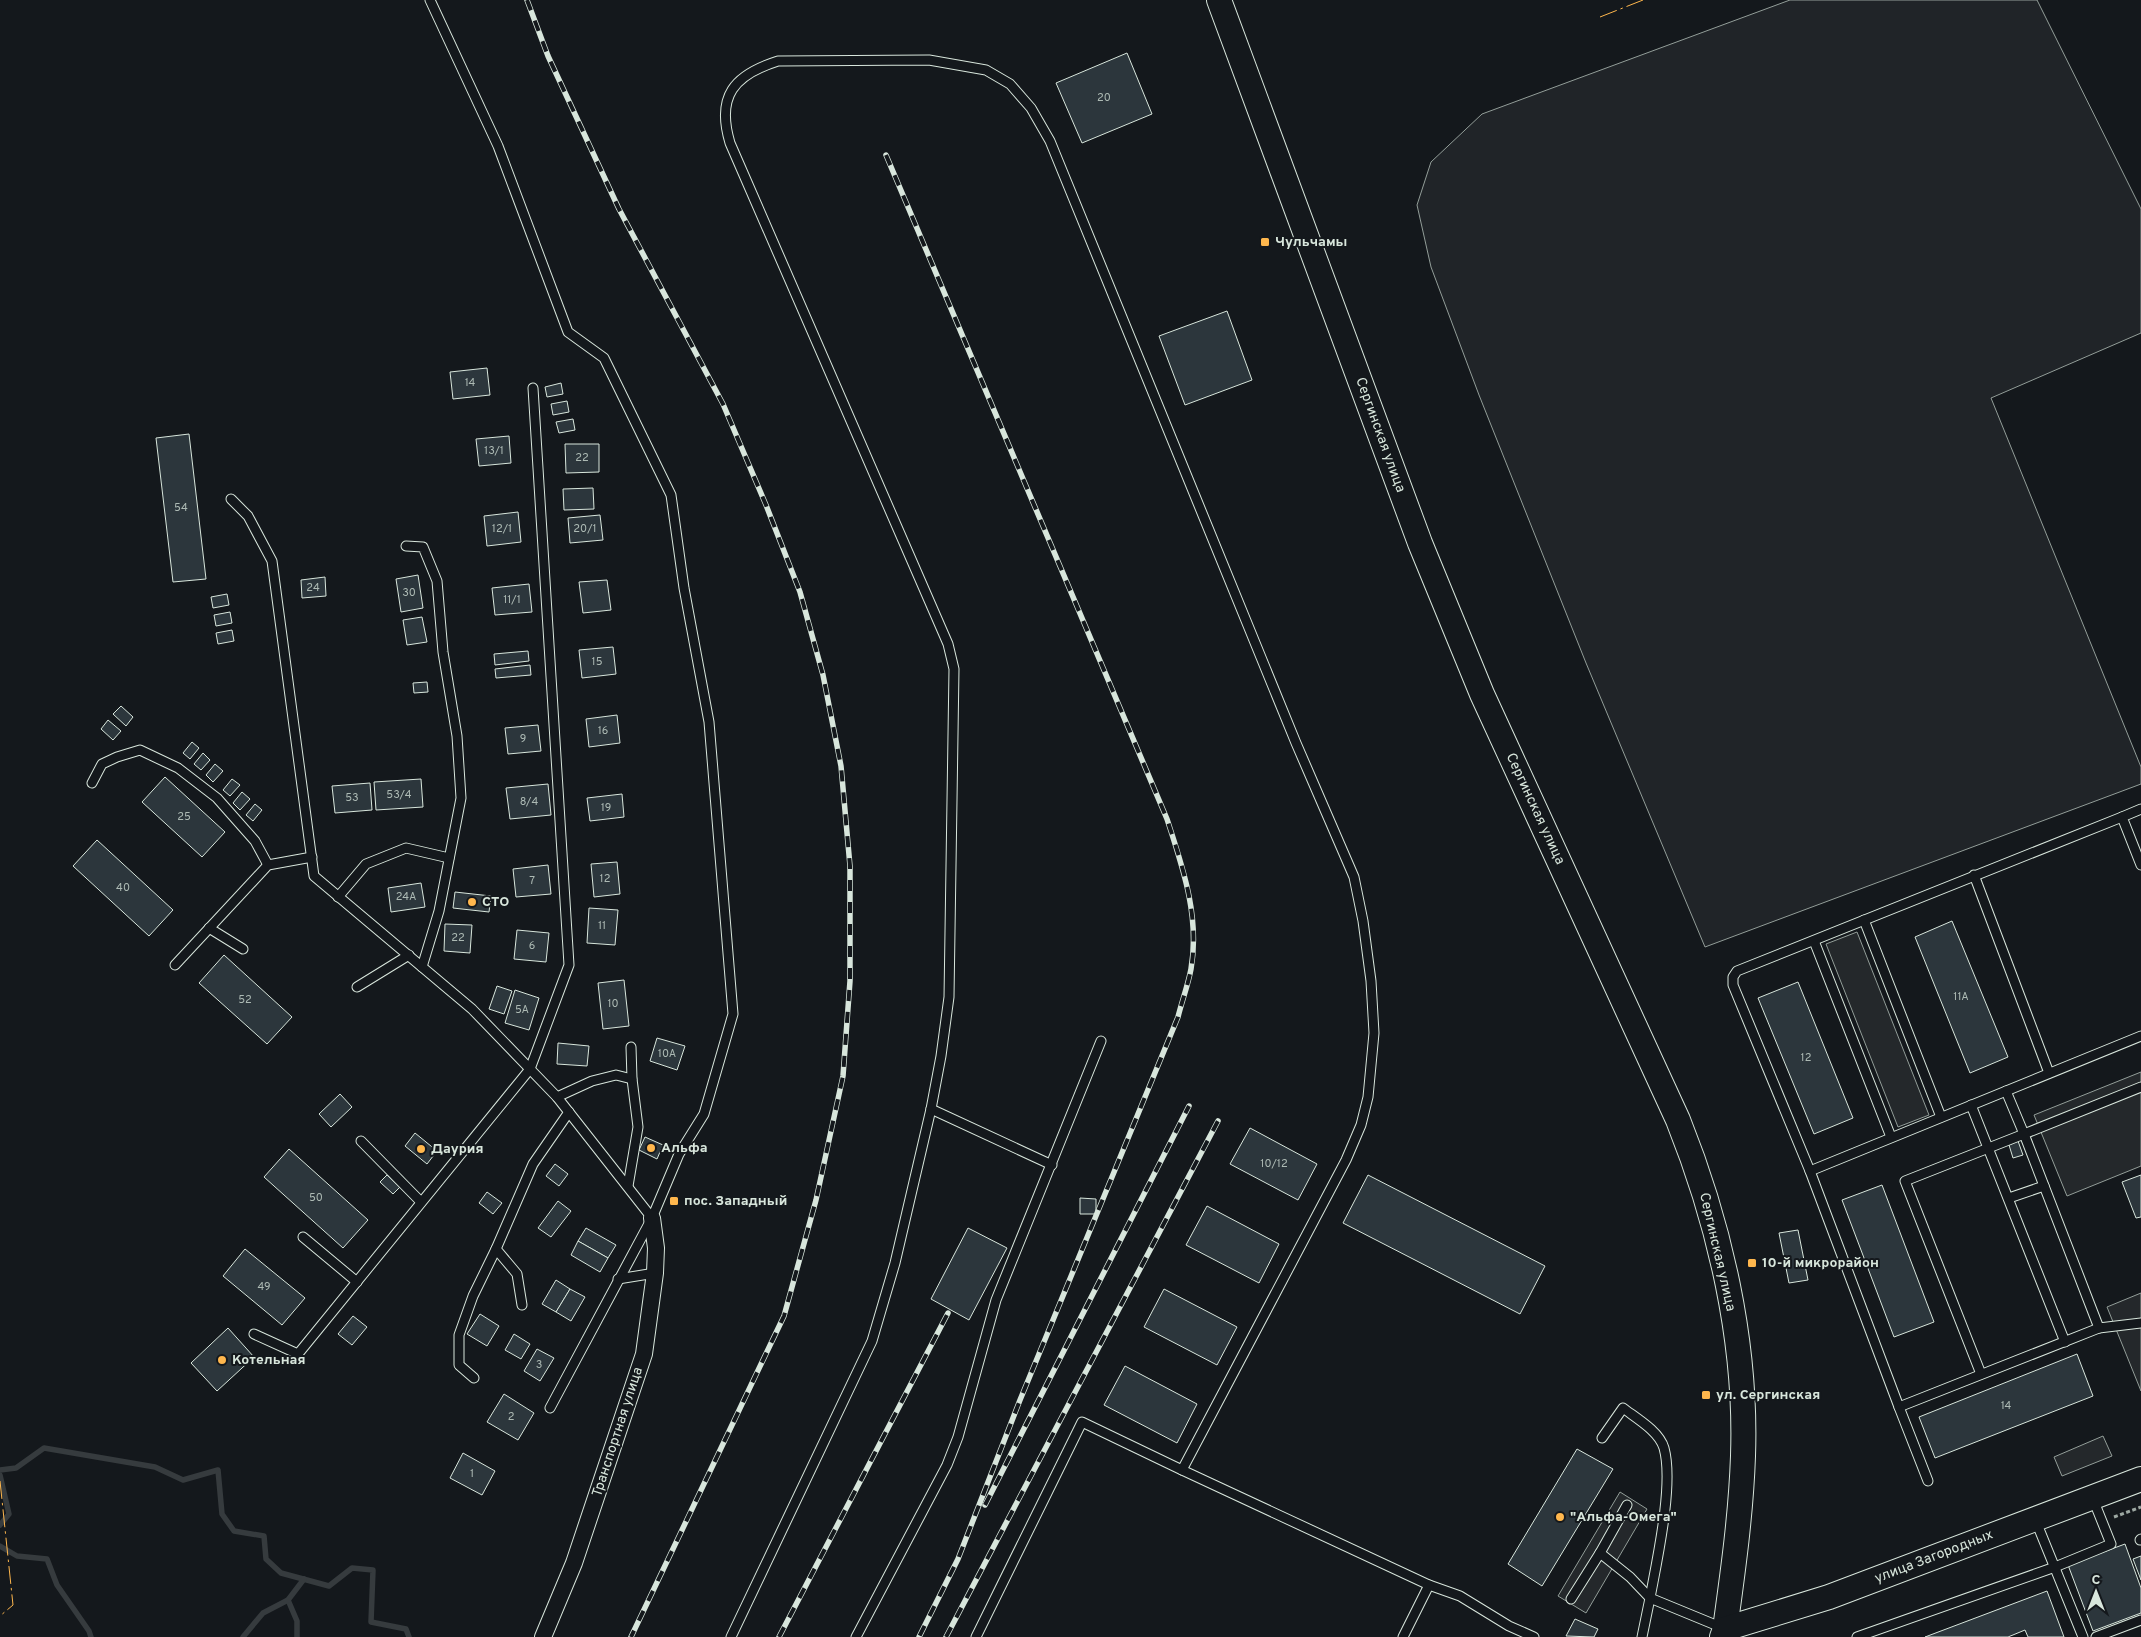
<svg xmlns="http://www.w3.org/2000/svg" width="2141" height="1637" font-family="Overpass,sans-serif">
	<style>
		.green { fill: #202428; stroke: #939e99 }
		.parking { fill: #24282b; stroke: #939e99 }
		.lines { fill: none; stroke-linecap: round; stroke-linejoin: round }
		.stream { stroke: #363b3e; stroke-width: 5.5 }
		.building { fill: #2c363c; stroke: #d8e6dc }
		.lane-casing { stroke: #d8e6dc; stroke-width: 11 }
		.street-casing { stroke: #d8e6dc; stroke-width: 18 }
		.secondary-casing { stroke: #d8e6dc; stroke-width: 26 }
		.path { stroke: #9da8a2; stroke-width: 3; stroke-dasharray: 4 2.5; stroke-linecap: butt }
		.lane { stroke: #14181c; stroke-width: 9 }
		.street { stroke: #14181c; stroke-width: 16 }
		.secondary { stroke: #14181c; stroke-width: 24 }
		.rail-casing { stroke: #d8e6dc; stroke-width: 5.5 }
		.rail { stroke: #14181c; stroke-width: 4; stroke-dasharray: 11; stroke-linecap: butt }
		.power { stroke: #ffb74d; stroke-width: 1; stroke-dasharray: 18 4 2.5 4; stroke-linecap: butt }
		.poi-dot { fill: #ffb74d; stroke: #14181c; stroke-width: 2 }
		.labels { text-anchor: middle; dominant-baseline: central; stroke-width: 4; stroke-linejoin: round; paint-order: stroke }
		.number-label { font-size: 11px; fill: #adbab4 }
		.poi-label { font-size: 14px; font-weight: bold; fill: #d8e6dc; stroke: #14181c; text-anchor: start }
		.street-label { font-size: 14px; fill: #d8e6dc; stroke: #14181c }
	</style>
	<rect width="100%" height="100%" fill="#14181c"/>
	<path class="green" d="M1790,0H2037L2141,209V333L1991,398L2141,767V784L1705,947L1586,663L1479,395L1431,267L1417,205L1431,162L1482,114Z"/>
	<g class="parking">
		<path d="M1857,932L1929,1115L1898,1127L1826,944Z"/>
		<path d="M2141,1072V1166L2067,1196L2034,1115Z"/>
		<path d="M2141,1293V1391L2107,1307Z"/>
		<path d="M2103,1436L2112,1456L2062,1476L2054,1457Z"/>
		<path d="M1620,1492L1647,1509L1586,1613L1558,1596Z"/>
	</g>
	<g class="lines">
		<g class="stream">
			<path d="M0,1470L16,1468L44,1448L155,1467L183,1480L218,1470L222,1514L234,1531L264,1536L266,1559L281,1573L329,1586L352,1568L373,1570L371,1622L406,1629L409,1637"/>
			<path d="M0,1475L9,1514L0,1525"/>
			<path d="M0,1546L17,1556L47,1559L57,1585L89,1631L91,1637"/>
			<path d="M288,1600L297,1621V1637"/>
			<path d="M243,1637L263,1613L288,1600L304,1579"/>
		</g>
	</g>
	<g class="building">
		<path d="M1127,53L1152,114L1082,143L1056,83Z"/>
		<path d="M1227,311L1252,380L1185,405L1159,336Z"/>
		<path d="M487,368L490,395L453,399L450,372Z"/>
		<path d="M561,383L563,394L547,397L545,387Z"/>
		<path d="M567,401L569,412L553,415L551,404Z"/>
		<path d="M573,419L575,430L559,433L556,422Z"/>
		<path d="M189,434L206,579L173,582L156,438Z"/>
		<path d="M509,436L511,463L479,466L476,439Z"/>
		<path d="M565,444H599V472L566,473Z"/>
		<path d="M593,488L594,509L564,510L563,489Z"/>
		<path d="M518,512L521,542L487,546L484,516Z"/>
		<path d="M600,515L603,540L570,543L568,518Z"/>
		<path d="M418,575L423,608L401,612L396,579Z"/>
		<path d="M325,577L326,596L302,598L301,580Z"/>
		<path d="M607,580L611,610L583,613L579,582Z"/>
		<path d="M529,584L532,612L495,615L492,588Z"/>
		<path d="M227,594L229,605L213,608L211,597Z"/>
		<path d="M230,612L232,623L216,626L214,615Z"/>
		<path d="M422,617L427,642L407,645L403,620Z"/>
		<path d="M232,630L234,641L218,644L216,633Z"/>
		<path d="M613,647L616,674L582,678L579,650Z"/>
		<path d="M528,651L529,661L495,665L494,654Z"/>
		<path d="M530,665L531,675L496,678L495,669Z"/>
		<path d="M427,682L428,692L414,693L413,683Z"/>
		<path d="M121,706L133,717L126,726L113,714Z"/>
		<path d="M617,715L620,743L589,747L586,719Z"/>
		<path d="M108,720L121,731L113,740L101,729Z"/>
		<path d="M538,725L541,751L508,754L505,728Z"/>
		<path d="M192,742L199,748L190,759L183,753Z"/>
		<path d="M203,753L210,760L201,770L194,764Z"/>
		<path d="M215,764L223,771L213,782L206,775Z"/>
		<path d="M165,777L225,832L202,857L142,802Z"/>
		<path d="M232,779L240,785L230,796L223,790Z"/>
		<path d="M421,779L423,807L376,810L374,782Z"/>
		<path d="M370,783L372,810L335,813L332,786Z"/>
		<path d="M548,784L551,815L510,819L506,788Z"/>
		<path d="M242,792L250,799L240,810L233,803Z"/>
		<path d="M622,794L624,817L590,821L587,798Z"/>
		<path d="M255,804L262,810L253,821L246,815Z"/>
		<path d="M97,840L173,910L149,936L73,866Z"/>
		<path d="M617,862L620,894L594,897L591,864Z"/>
		<path d="M548,865L551,894L516,897L513,869Z"/>
		<path d="M421,883L425,907L391,912L388,888Z"/>
		<path d="M455,892L491,896L489,912L453,908Z"/>
		<path d="M589,908L618,910L615,945L587,943Z"/>
		<path d="M1952,921L2008,1057L1970,1073L1915,937Z"/>
		<path d="M445,924L472,925L470,953L444,951Z"/>
		<path d="M517,930L549,933L546,962L514,959Z"/>
		<path d="M224,955L292,1017L267,1044L199,983Z"/>
		<path d="M624,980L629,1026L603,1029L598,983Z"/>
		<path d="M1798,982L1853,1118L1814,1134L1758,998Z"/>
		<path d="M497,986L512,991L504,1014L489,1009Z"/>
		<path d="M515,990L539,998L529,1030L505,1023Z"/>
		<path d="M657,1038L685,1046L677,1070L650,1061Z"/>
		<path d="M558,1043L589,1046L587,1066L557,1064Z"/>
		<path d="M340,1094L352,1107L331,1127L319,1114Z"/>
		<path d="M1250,1128L1317,1164L1298,1200L1230,1164Z"/>
		<path d="M415,1133L437,1151L427,1164L405,1146Z"/>
		<path d="M645,1137L663,1145L657,1159L639,1150Z"/>
		<path d="M2018,1141L2023,1155L2013,1158L2009,1145Z"/>
		<path d="M289,1149L368,1220L343,1248L264,1177Z"/>
		<path d="M555,1164L568,1174L559,1186L546,1176Z"/>
		<path d="M387,1175L400,1187L393,1194L380,1182Z"/>
		<path d="M1368,1175L1545,1266L1520,1314L1343,1223Z"/>
		<path d="M2141,1175V1217L2136,1218L2122,1182Z"/>
		<path d="M1882,1185L1934,1322L1894,1337L1842,1200Z"/>
		<path d="M487,1192L502,1203L493,1214L479,1203Z"/>
		<path d="M1080,1198L1096,1199V1214H1080Z"/>
		<path d="M558,1201L571,1211L551,1237L538,1228Z"/>
		<path d="M1207,1206L1279,1244L1259,1283L1186,1245Z"/>
		<path d="M586,1228L616,1245L608,1258L578,1241Z"/>
		<path d="M968,1228L1007,1248L969,1320L931,1299Z"/>
		<path d="M1798,1230L1808,1280L1789,1283L1779,1233Z"/>
		<path d="M578,1241L608,1258L600,1272L571,1255Z"/>
		<path d="M245,1249L305,1298L282,1325L223,1276Z"/>
		<path d="M556,1280L570,1289L556,1312L542,1304Z"/>
		<path d="M570,1289L585,1297L571,1321L556,1312Z"/>
		<path d="M1164,1289L1237,1327L1217,1365L1144,1327Z"/>
		<path d="M480,1314L499,1326L487,1346L467,1334Z"/>
		<path d="M353,1316L367,1327L352,1345L338,1334Z"/>
		<path d="M228,1328L254,1357L217,1391L191,1363Z"/>
		<path d="M514,1334L530,1344L521,1359L505,1350Z"/>
		<path d="M537,1349L554,1358L540,1381L524,1371Z"/>
		<path d="M2077,1354L2093,1396L1935,1458L1919,1417Z"/>
		<path d="M1125,1366L1197,1404L1177,1443L1104,1405Z"/>
		<path d="M504,1394L534,1413L518,1440L487,1422Z"/>
		<path d="M1577,1449L1613,1469L1542,1586L1508,1564Z"/>
		<path d="M463,1453L495,1471L482,1495L450,1478Z"/>
		<path d="M2125,1544L2141,1588V1613L2093,1631L2068,1565Z"/>
		<path d="M2141,1556V1580L2133,1559Z"/>
		<path d="M2047,1591L2064,1637H2028L2025,1630L2008,1637H1925Z"/>
		<path d="M1575,1619L1598,1629L1594,1637L1566,1636Z"/>
	</g>
	<g class="lines">
		<g class="lane-casing">
			<g id="lane">
				<path d="M430,0L498,146L568,332L604,358L671,495L684,588L709,722L733,1014L704,1114L679,1154L652,1218L550,1408"/>
				<path d="M231,499L248,516L272,561L314,876L472,1009L557,1097L652,1218"/>
				<path d="M406,546L423,547L437,581L443,652L457,736L461,798L439,911L422,967"/>
				<path d="M92,783L102,764L117,757L140,750L178,768L217,798L255,841L268,865"/>
				<path d="M2141,809L2122,817L2141,865"/>
				<path d="M2122,817L1737,971L1733,977V985L1810,1171L1899,1407L2099,1328L2141,1323"/>
				<path d="M1974,875L2049,1073"/>
				<path d="M338,897L366,864L406,848L449,858"/>
				<path d="M1864,920L1941,1117"/>
				<path d="M209,928L243,949"/>
				<path d="M1814,941L1891,1137"/>
				<path d="M175,965L268,865L312,857"/>
				<path d="M357,987L409,955"/>
				<path d="M2006,1091L2024,1134L2141,1087"/>
				<path d="M557,1097L592,1081L616,1075L632,1079"/>
				<path d="M1971,1105L2065,1342"/>
				<path d="M931,1109L1052,1165"/>
				<path d="M361,1141L421,1202"/>
				<path d="M1810,1171L2141,1036"/>
				<path d="M628,1186L638,1127L632,1079L631,1047"/>
				<path d="M2009,1198L2044,1186"/>
				<path d="M303,1237L357,1282"/>
				<path d="M618,1279L655,1273"/>
				<path d="M522,1305L517,1274L496,1249L533,1164L569,1112"/>
				<path d="M254,1334L298,1354L530,1069L569,965L533,388"/>
				<path d="M1981,1374L1905,1181L2024,1134L2099,1328"/>
				<path d="M474,1378L459,1365V1335L473,1296L496,1249"/>
				<path d="M1899,1407L1928,1481"/>
				<path d="M1602,1438L1623,1408C1636,1418 1659,1431 1664,1448C1674,1484 1657,1560 1650,1598L1723,1628"/>
				<path d="M2035,1519L2083,1637"/>
				<path d="M2140,1540L2141,1539"/>
				<path d="M1600,1553L1627,1505"/>
				<path d="M1571,1599L1600,1553L1630,1577L1650,1598L1642,1637"/>
				<path d="M731,1637L872,1341L895,1263L931,1109L941,1056L949,997L954,669L948,644L730,143C716,96 734,75 778,61L929,60L986,70L1010,84L1031,108L1050,141L1296,743L1354,877L1363,921L1371,981L1374,1033L1368,1097L1361,1125L1346,1160L1182,1470L1429,1585L1460,1596L1509,1626L1534,1637"/>
				<path d="M856,1637L947,1465L958,1437L996,1300L1101,1041"/>
				<path d="M976,1637L1082,1422L1182,1470"/>
				<path d="M1403,1637L1429,1585"/>
				<path d="M1857,1637L2055,1567L2111,1544L2093,1499"/>
				<path d="M2096,1637L2141,1620"/>
			</g>
		</g>
		<g class="street-casing">
			<path id="street" d="M543,1637L574,1563L644,1354L655,1273L656,1248L652,1218"/>
		</g>
		<g class="secondary-casing">
			<g id="secondary">
				<path d="M1219,0L1420,543L1482,694L1678,1120C1720,1225 1747,1342 1743,1456C1741,1514 1733,1571 1725,1629L1722,1637"/>
				<path d="M1725,1629L1829,1597L2141,1479"/>
			</g>
		</g>
		<path class="path" d="M2114,1517L2141,1507"/>
		<use href="#lane" class="lane"/>
		<use href="#street" class="street"/>
		<use href="#secondary" class="secondary"/>
		<g class="rail-casing">
			<g id="rail">
				<path d="M527,0L548,56L619,209L723,404L766,505L800,592L823,675L841,766L850,866V981L843,1076L816,1200L784,1316L631,1637"/>
				<path d="M886,155L1167,819C1183,868 1200,917 1191,969C1188,985 1182,1001 1178,1017L1020,1400L958,1559L919,1637"/>
				<path d="M985,1505L1189,1106"/>
				<path d="M779,1637L948,1313"/>
				<path d="M946,1637L1218,1121"/>
			</g>
		</g>
		<use href="#rail" class="rail"/>
		<g class="power">
			<path d="M1600,17L1643,0"/>
			<path d="M0,1481L13,1605L0,1616"/>
		</g>
	</g>
	<g class="poi-dot">
		<rect x="1260" y="237" width="10" height="10" rx="2.5"/>
		<circle cx="472" cy="902" r="5"/>
		<circle cx="651" cy="1148" r="5"/>
		<circle cx="421" cy="1149" r="5"/>
		<rect x="669" y="1196" width="10" height="10" rx="2.5"/>
		<rect x="1747" y="1258" width="10" height="10" rx="2.5"/>
		<circle cx="222" cy="1360" r="5"/>
		<rect x="1701" y="1390" width="10" height="10" rx="2.5"/>
		<circle cx="1560" cy="1517" r="5"/>
	</g>
	<g class="labels">
		<g class="number-label">
			<text x="1104" y="98">20</text>
			<text x="470" y="383">14</text>
			<text x="494" y="451">13/1</text>
			<text x="582" y="458">22</text>
			<text x="181" y="508">54</text>
			<text x="502" y="529">12/1</text>
			<text x="585" y="529">20/1</text>
			<text x="313" y="588">24</text>
			<text x="409" y="593">30</text>
			<text x="512" y="600">11/1</text>
			<text x="597" y="662">15</text>
			<text x="603" y="731">16</text>
			<text x="523" y="739">9</text>
			<text x="399" y="795">53/4</text>
			<text x="352" y="798">53</text>
			<text x="529" y="802">8/4</text>
			<text x="606" y="808">19</text>
			<text x="184" y="817">25</text>
			<text x="605" y="879">12</text>
			<text x="532" y="881">7</text>
			<text x="123" y="888">40</text>
			<text x="406" y="897">24А</text>
			<text x="602" y="926">11</text>
			<text x="458" y="938">22</text>
			<text x="532" y="946">6</text>
			<text x="1961" y="997">11А</text>
			<text x="245" y="1000">52</text>
			<text x="613" y="1004">10</text>
			<text x="522" y="1010">5А</text>
			<text x="667" y="1054">10А</text>
			<text x="1806" y="1058">12</text>
			<text x="1274" y="1164">10/12</text>
			<text x="316" y="1198">50</text>
			<text x="264" y="1287">49</text>
			<text x="539" y="1365">3</text>
			<text x="2006" y="1406">14</text>
			<text x="511" y="1417">2</text>
			<text x="472" y="1474">1</text>
		</g>
		<g class="poi-label">
			<text x="1275" y="242">Чульчамы</text>
			<text x="482" y="902">СТО</text>
			<text x="661" y="1148">Альфа</text>
			<text x="431" y="1149">Даурия</text>
			<text x="684" y="1201">пос. Западный</text>
			<text x="1762" y="1263">10-й микрорайон</text>
			<text x="232" y="1360">Котельная</text>
			<text x="1716" y="1395">ул. Сергинская</text>
			<text x="1570" y="1517">"Альфа-Омега"</text>
		</g>
		<g class="street-label">
			<text transform="translate(1380 435) rotate(70)">Сергинская улица</text>
			<text transform="translate(1535 809) rotate(65)">Сергинская улица</text>
			<text transform="translate(1717 1252) rotate(77)">Сергинская улица</text>
			<text transform="translate(618 1432) rotate(-72)">Транспортная улица</text>
			<text transform="translate(1934 1557) rotate(-21)">улица Загородных</text>
		</g>
	</g>
	<g transform="translate(2096 1592)" stroke="#14181c" stroke-width="4" paint-order="stroke">
	<path d="M0-4L9 19L0 12L-9 19Z" fill="#d8e6dc"/>
	<text y="-8" font-size="14" font-weight="bold" text-anchor="middle" fill="#d8e6dc">С</text>
	</g>
</svg>
